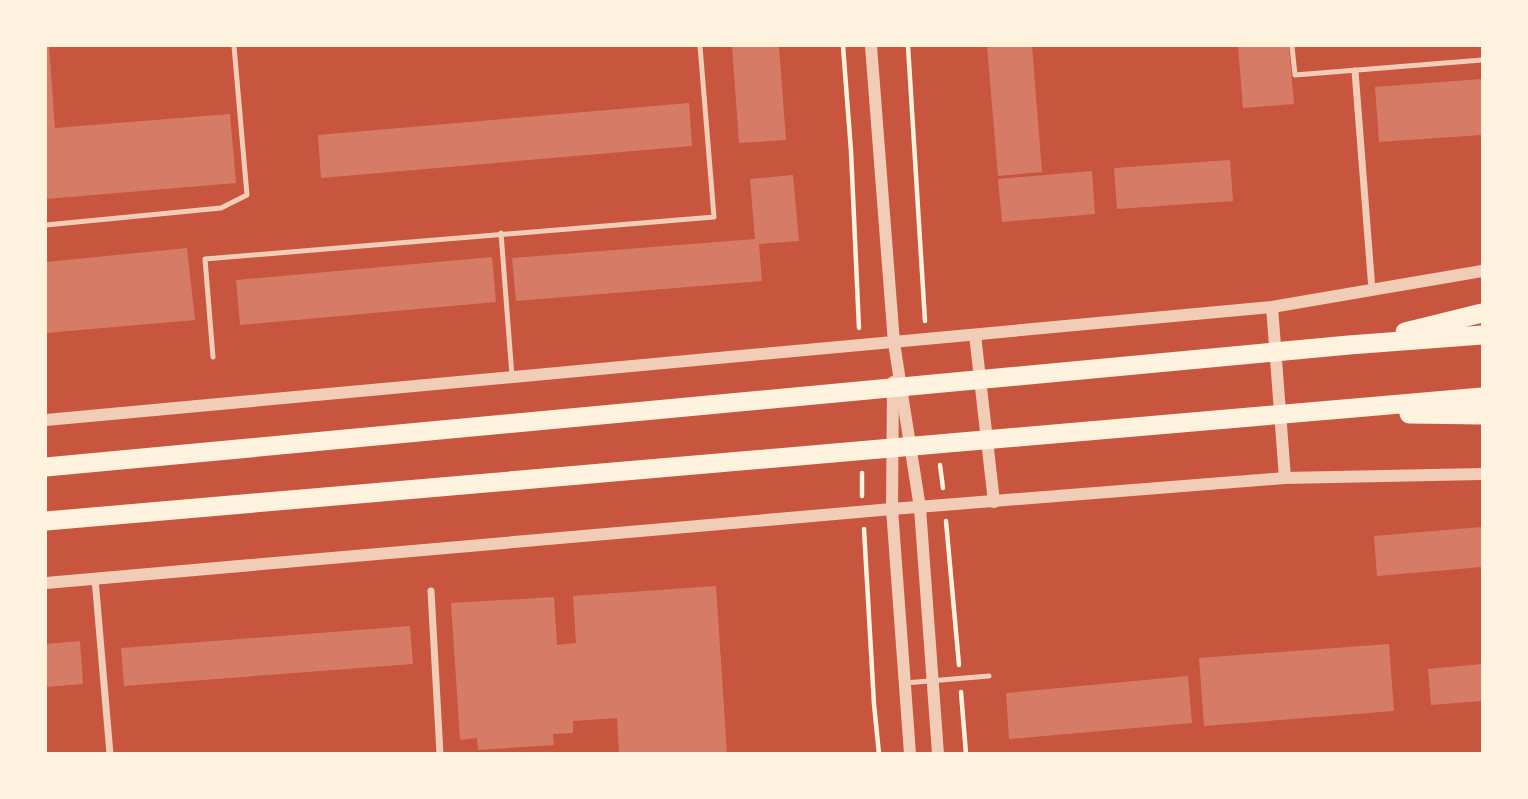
<svg xmlns="http://www.w3.org/2000/svg" width="1528" height="799" font-family="Helvetica,sans-serif">
	<style>
		.building { fill: #d67c66 }
		.lines { fill: none; stroke-linecap: round; stroke-linejoin: round }
		.path { stroke: #fff3e0; stroke-width: 4.5 }
		.service { stroke: #f1ccb7; stroke-width: 5 }
		.minor { stroke: #f1ccb7; stroke-width: 7 }
		.tertiary { stroke: #f1ccb7; stroke-width: 12 }
		.trunk { stroke: #fff3e0; stroke-width: 19 }
	</style>
	<rect width="100%" height="100%" fill="#c8553d"/>
	<g class="building">
		<path d="M46,46H49L55,128L230,114L236,183L46,199Z"/>
		<path d="M732,46H779L786,140L739,143Z"/>
		<path d="M987,46H1032L1042,172L998,176Z"/>
		<path d="M1238,46H1289L1294,104L1243,108Z"/>
		<path d="M1482,79V135L1379,142L1375,87Z"/>
		<path d="M689,103L692,146L321,178L318,135Z"/>
		<path d="M1230,160L1233,201L1117,209L1114,168Z"/>
		<path d="M1092,171L1095,214L1002,222L998,179Z"/>
		<path d="M793,175L799,241L759,244L762,281L516,301L512,258L755,239L750,179Z"/>
		<path d="M187,248L195,320L46,333V262Z"/>
		<path d="M492,257L496,302L240,325L236,280Z"/>
		<path d="M1482,527V567L1377,576L1374,536Z"/>
		<path d="M716,586L727,754H619L617,718L573,721V733L553,734L554,745L478,750L477,738L460,740L451,603L554,597L557,645L576,643L573,596Z"/>
		<path d="M410,626L413,664L124,686L121,648Z"/>
		<path d="M80,641L83,684L46,687V644Z"/>
		<path d="M1389,644L1394,711L1204,726L1199,658Z"/>
		<path d="M1482,664V701L1431,705L1428,669Z"/>
		<path d="M1188,676L1192,723L1009,739L1006,693Z"/>
	</g>
	<g class="lines">
		<g class="path">
			<path d="M843,46L851,151L859,328"/>
			<path d="M908,46L925,321"/>
			<path d="M940,465L943,488"/>
			<path d="M862,473V496"/>
			<path d="M946,521L959,665"/>
			<path d="M864,529L874,704L879,754"/>
			<path d="M961,692L966,754"/>
		</g>
		<g class="service">
			<path d="M1292,46L1295,75L1482,60"/>
			<path d="M46,225L221,208L247,195L234,46"/>
			<path d="M501,233L512,376"/>
			<path d="M213,357L205,259L714,217L700,46"/>
			<path d="M905,683L989,676"/>
		</g>
		<g class="minor">
			<path d="M1355,71L1372,290"/>
			<path d="M95,579L110,754"/>
			<path d="M431,591L440,754"/>
		</g>
		<g class="tertiary">
			<path d="M871,46L894,343L920,508L938,754"/>
			<path d="M1272,307L1285,478"/>
			<path d="M975,335L994,502"/>
			<path d="M893,382L892,509L910,754"/>
			<path d="M46,420L1272,307L1482,271"/>
			<path d="M46,583L892,509L1285,478L1482,474"/>
		</g>
		<g class="trunk">
			<path d="M1405,332L1482,313"/>
			<path d="M1409,414L1482,415"/>
			<path d="M46,467L1349,345L1482,335"/>
			<path d="M46,521L1482,397"/>
		</g>
	</g>
	<rect width="1528" height="799" fill="none" stroke="#fff3e0" stroke-width="94"/>
</svg>
